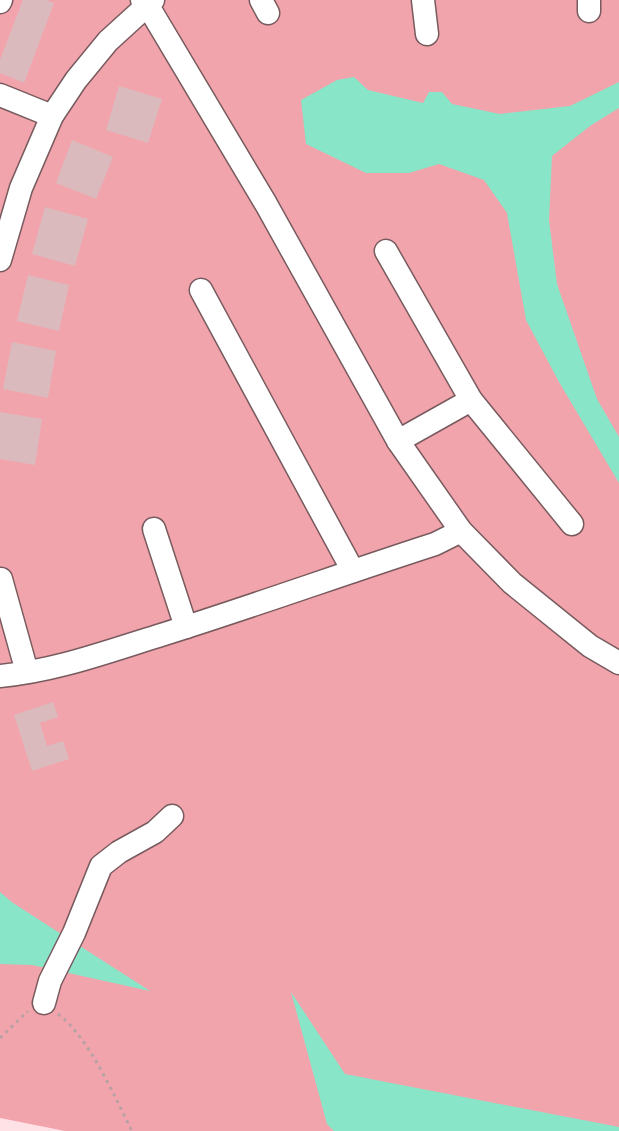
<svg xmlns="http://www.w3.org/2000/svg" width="619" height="1131" font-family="Jost,sans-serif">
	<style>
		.green { fill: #f2a4ad }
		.water { fill: #88e5c8 }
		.building { fill: #dbbabd }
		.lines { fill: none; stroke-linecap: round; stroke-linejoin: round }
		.minor-casing { stroke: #785b5e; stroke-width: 25 }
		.path { stroke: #b7a1a3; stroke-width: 3; stroke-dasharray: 3 4.5; stroke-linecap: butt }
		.minor { stroke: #fff; stroke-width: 22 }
	</style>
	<rect width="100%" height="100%" fill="#fee2e5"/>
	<path class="green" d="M0,0H619V1131H65L0,1118Z"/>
	<g class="water">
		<path d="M354,77L368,90L423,103L429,92H442L452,104L500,114L570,106L619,82V108L590,126L552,156L549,220L557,284L597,399L619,437V483L559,382L526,320L507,213L484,180L439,164L409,173H366L306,144L301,100L337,80Z"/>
		<path d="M0,892L13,903L150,991L32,965L0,964Z"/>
		<path d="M291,992L345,1074L619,1127V1131H334L327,1124Z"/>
	</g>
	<g class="building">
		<path d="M23,0H46L54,3L24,83L0,73V60Z"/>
		<path d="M119,86L162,99L148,143L106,130Z"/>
		<path d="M72,140L113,157L96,199L56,183Z"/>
		<path d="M45,207L88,219L75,266L32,254Z"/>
		<path d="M28,275L69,285L59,331L17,321Z"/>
		<path d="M12,342L56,351L48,398L3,389Z"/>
		<path d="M0,412L42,419L35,465L0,459Z"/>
		<path d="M53,702L58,717L40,723L47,746L63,741L69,759L32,771L14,715Z"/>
	</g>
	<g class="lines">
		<g class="minor-casing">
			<g id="minor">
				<path d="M142,0L148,6L266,204L398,441L461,531L512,583L590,646L619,663"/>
				<path d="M261,0L268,13"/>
				<path d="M423,0L427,34"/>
				<path d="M589,0V11"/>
				<path d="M0,2L1,0"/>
				<path d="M0,95L52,116"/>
				<path d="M386,251L471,400L572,524"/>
				<path d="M0,260L21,188L52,116L76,80L108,41L153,0"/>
				<path d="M201,290L353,571"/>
				<path d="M398,441L471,400"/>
				<path d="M154,529L186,627"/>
				<path d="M1,579L27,672"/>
				<path d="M0,676C55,671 106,652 158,636C251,607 342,574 435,544L461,531"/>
				<path d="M44,1003L50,981L74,933L101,866L119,852L155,832L172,816"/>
			</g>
		</g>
		<g class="path">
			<path d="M58,1014C89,1037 114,1096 132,1131"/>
			<path d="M0,1038L28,1011"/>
		</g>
		<use href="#minor" class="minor"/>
	</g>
</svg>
